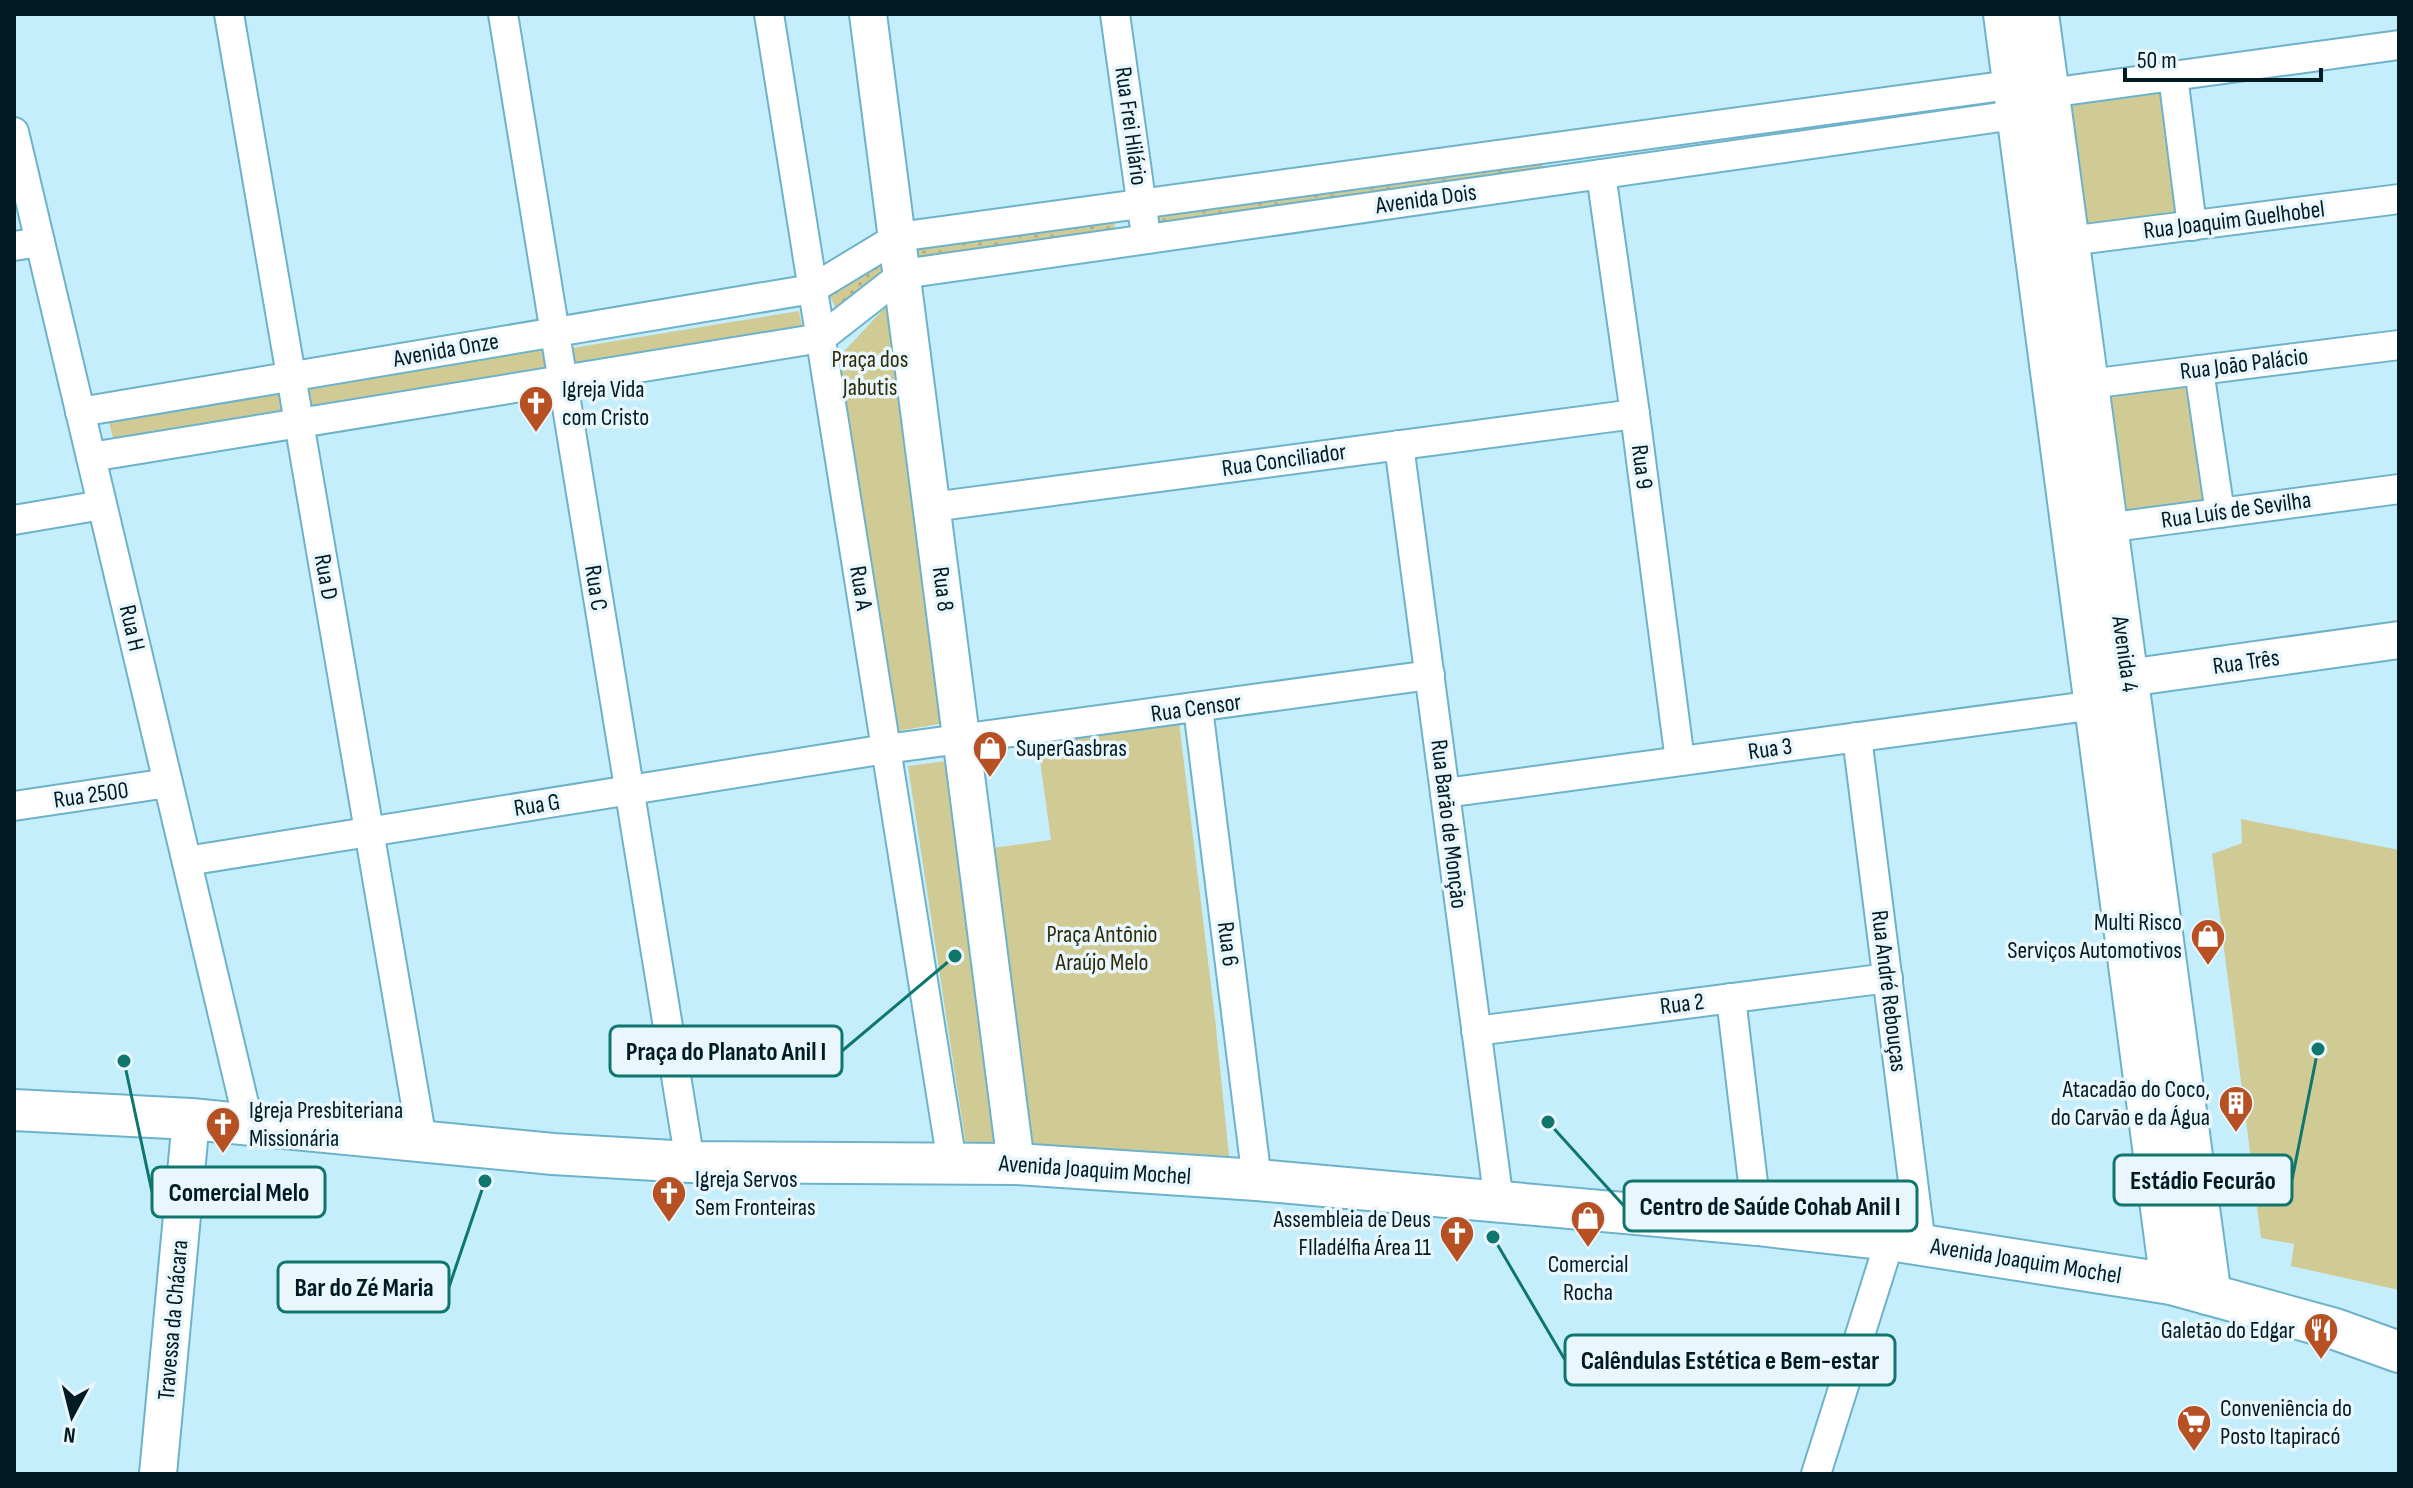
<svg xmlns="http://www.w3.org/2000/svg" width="2413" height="1488" font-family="'Sofia Sans Condensed',sans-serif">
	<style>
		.grass { fill: url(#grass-dots) }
		.park { fill: #d0ca95 }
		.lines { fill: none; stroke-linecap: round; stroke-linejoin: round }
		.minor-casing { stroke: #6eb2ca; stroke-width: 32 }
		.tertiary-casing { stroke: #6eb2ca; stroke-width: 40 }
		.secondary-casing { stroke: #6eb2ca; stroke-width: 44 }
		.minor { stroke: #fff; stroke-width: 28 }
		.tertiary { stroke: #fff; stroke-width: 36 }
		.secondary { stroke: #fff; stroke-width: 40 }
		.labels { text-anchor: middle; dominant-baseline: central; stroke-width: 7; stroke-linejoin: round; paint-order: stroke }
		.street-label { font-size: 24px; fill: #001b24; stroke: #e9f6fb }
		.park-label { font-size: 24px; fill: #2f2b08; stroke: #e9f6fb }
		.poi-label { font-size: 24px; fill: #001b24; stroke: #e9f6fb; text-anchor: start }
		.leader { fill: none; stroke: #0f766e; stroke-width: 3 }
		.callout-dot { fill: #0f766e; stroke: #e9f6fb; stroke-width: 3 }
		.callout { fill: #e9f6fb; stroke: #0f766e; stroke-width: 3 }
		.callout-label { font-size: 26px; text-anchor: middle; font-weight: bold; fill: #001b24 }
	</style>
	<defs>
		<pattern id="grass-dots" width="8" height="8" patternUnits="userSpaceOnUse" patternTransform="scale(2)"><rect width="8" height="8" fill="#d0ca95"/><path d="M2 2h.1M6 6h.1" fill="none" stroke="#b1ad80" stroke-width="1.8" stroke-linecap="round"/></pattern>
	</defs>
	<rect width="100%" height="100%" fill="#c5eefd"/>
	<g class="grass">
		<path d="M1542,161L1544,176L1145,229L1142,209Z"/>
		<path d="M1114,211L1115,229L911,260L906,240Z"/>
		<path d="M884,257L887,269L836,309L828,292Z"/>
	</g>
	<g class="park">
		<path d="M2166,91L2182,215L2076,229L2061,107Z"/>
		<path d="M893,299L945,723L898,731L837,359Z"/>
		<path d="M799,311L803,332L575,366L572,348Z"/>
		<path d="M547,347L551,375L115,446L109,422Z"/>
		<path d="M2187,383L2205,506L2113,520L2095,396Z"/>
		<path d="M1179,722L1215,1018L1229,1156L1023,1145L985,849L1051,840L1037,739Z"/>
		<path d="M946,761L999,1146H966L908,766Z"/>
		<path d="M2241,819L2399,850V1290L2291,1266L2294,1244L2261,1238L2212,854L2242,843Z"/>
	</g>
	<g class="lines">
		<g class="minor-casing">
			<g id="minor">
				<path d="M229,14L422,1140"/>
				<path d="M503,14L690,1162"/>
				<path d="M769,14L952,1163"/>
				<path d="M1115,14L1144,222"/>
				<path d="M2173,76L2192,226"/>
				<path d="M2049,93L2399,45"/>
				<path d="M14,132L249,1125"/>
				<path d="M1601,174L1635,414L1680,761"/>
				<path d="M2069,241L2399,199"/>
				<path d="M14,246L40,242"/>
				<path d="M2199,370L2220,513"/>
				<path d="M2089,384L2399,345"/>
				<path d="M80,412L812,289L898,237L2032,82"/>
				<path d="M1399,445L1499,1202"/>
				<path d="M91,457L821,338L903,274L2035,112"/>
				<path d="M932,507L1635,414"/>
				<path d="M14,520L102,505"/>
				<path d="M2091,530L2399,489"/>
				<path d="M1198,708L1257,1180"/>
				<path d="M1857,737L1921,1245"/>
				<path d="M1445,793L2095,705"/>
				<path d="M14,806L168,783"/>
				<path d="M187,861L886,749L1430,675"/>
				<path d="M1731,998L1758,1225"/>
				<path d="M1476,1031L1888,978"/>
				<path d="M1816,1474L1890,1240"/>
			</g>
		</g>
		<g class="tertiary-casing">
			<g id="tertiary">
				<path d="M868,14L1016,1164"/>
				<path d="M2099,682L2399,640"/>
				<path d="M158,1474L191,1119"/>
			</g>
		</g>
		<g class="secondary-casing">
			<g id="secondary">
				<path d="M2004,14L2171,1284"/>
				<path d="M2038,14L2209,1282L2207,1294"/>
				<path d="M14,1110L191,1119L553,1154L690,1162L1016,1164L1257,1180L1758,1225L1890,1240L2171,1284L2335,1329L2399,1352"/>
			</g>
		</g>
		<use href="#minor" class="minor"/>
		<use href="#tertiary" class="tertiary"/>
		<use href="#secondary" class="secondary"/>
	</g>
	<defs>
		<g id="church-pin" transform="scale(1.8)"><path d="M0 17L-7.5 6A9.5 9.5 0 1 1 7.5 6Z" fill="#b75124" stroke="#e9f6fb"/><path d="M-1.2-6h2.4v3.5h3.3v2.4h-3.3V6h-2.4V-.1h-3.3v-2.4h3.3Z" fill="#fff"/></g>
		<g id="shop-pin" transform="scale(1.8)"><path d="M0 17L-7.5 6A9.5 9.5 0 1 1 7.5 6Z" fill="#b75124" stroke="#e9f6fb"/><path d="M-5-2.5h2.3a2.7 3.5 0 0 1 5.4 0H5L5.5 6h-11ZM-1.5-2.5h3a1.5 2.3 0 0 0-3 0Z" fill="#fff"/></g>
		<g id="building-pin" transform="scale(1.8)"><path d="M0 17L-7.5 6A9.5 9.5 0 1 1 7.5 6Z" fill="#b75124" stroke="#e9f6fb"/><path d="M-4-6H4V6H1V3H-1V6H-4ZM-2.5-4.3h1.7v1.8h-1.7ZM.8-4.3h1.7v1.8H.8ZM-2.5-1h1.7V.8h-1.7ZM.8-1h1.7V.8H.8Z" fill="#fff"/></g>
		<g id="restaurant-pin" transform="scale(1.8)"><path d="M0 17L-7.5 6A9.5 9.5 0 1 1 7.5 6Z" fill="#b75124" stroke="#e9f6fb"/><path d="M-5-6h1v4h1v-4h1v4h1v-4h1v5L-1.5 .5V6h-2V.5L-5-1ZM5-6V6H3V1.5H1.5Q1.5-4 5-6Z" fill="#fff"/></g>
		<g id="supermarket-pin" transform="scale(1.8)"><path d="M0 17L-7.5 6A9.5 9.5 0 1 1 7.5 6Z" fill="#b75124" stroke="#e9f6fb"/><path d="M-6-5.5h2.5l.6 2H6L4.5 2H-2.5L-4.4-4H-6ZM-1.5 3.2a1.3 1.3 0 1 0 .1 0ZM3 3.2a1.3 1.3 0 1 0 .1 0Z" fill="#fff"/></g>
	</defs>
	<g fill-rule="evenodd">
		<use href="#church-pin" x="536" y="403"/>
		<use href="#shop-pin" x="990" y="748"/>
		<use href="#shop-pin" x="2208" y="936"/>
		<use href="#building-pin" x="2236" y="1103"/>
		<use href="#church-pin" x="223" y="1124"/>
		<use href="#church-pin" x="669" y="1193"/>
		<use href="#shop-pin" x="1588" y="1218"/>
		<use href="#church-pin" x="1457" y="1233"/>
		<use href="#restaurant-pin" x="2321" y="1330"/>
		<use href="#supermarket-pin" x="2194" y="1422"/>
	</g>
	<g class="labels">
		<g class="street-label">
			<text transform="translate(1131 126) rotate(82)">Rua Frei Hilário</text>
			<text transform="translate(1426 199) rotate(-8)">Avenida Dois</text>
			<text transform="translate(2234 220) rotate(-7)">Rua Joaquim Guelhobel</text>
			<text transform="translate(446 350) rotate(-10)">Avenida Onze</text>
			<text transform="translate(2244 364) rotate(-7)">Rua João Palácio</text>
			<text transform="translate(1284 460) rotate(-8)">Rua Conciliador</text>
			<text transform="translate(1642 467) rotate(83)">Rua 9</text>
			<text transform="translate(2236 510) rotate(-8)">Rua Luís de Sevilha</text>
			<text transform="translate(326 577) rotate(80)">Rua D</text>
			<text transform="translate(596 588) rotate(81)">Rua C</text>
			<text transform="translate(861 588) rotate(81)">Rua A</text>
			<text transform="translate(943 589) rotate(83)">Rua 8</text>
			<text transform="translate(132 628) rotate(77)">Rua H</text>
			<text transform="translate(2125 654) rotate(82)">Avenida 4</text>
			<text transform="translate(2246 662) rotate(-8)">Rua Três</text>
			<text transform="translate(1196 708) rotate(-8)">Rua Censor</text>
			<text transform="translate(1770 749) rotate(-8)">Rua 3</text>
			<text transform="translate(91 795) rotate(-8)">Rua 2500</text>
			<text transform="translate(537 805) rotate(-9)">Rua G</text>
			<text transform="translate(1449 824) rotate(83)">Rua Barão de Monção</text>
			<text transform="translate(1228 944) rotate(83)">Rua 6</text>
			<text transform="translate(1889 991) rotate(83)">Rua André Rebouças</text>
			<text transform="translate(1682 1004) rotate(-7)">Rua 2</text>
			<text transform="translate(1095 1170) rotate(4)">Avenida Joaquim Mochel</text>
			<text transform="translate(2026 1261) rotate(9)">Avenida Joaquim Mochel</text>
			<text transform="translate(173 1320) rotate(-85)">Travessa da Chácara</text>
		</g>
		<g class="park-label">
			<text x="870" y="359">Praça dos<tspan x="870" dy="28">Jabutis</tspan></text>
			<text x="1102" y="934">Praça Antônio<tspan x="1102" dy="28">Araújo Melo</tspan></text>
		</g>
		<g class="poi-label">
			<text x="562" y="389">Igreja Vida<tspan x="562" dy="28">com Cristo</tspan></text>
			<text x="1016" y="748">SuperGasbras</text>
			<text x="2182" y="922" text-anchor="end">Multi Risco<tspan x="2182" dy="28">Serviços Automotivos</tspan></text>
			<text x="2210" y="1089" text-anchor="end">Atacadão do Coco,<tspan x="2210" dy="28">do Carvão e da Água</tspan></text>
			<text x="249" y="1110">Igreja Presbiteriana<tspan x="249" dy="28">Missionária</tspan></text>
			<text x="695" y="1179">Igreja Servos<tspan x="695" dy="28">Sem Fronteiras</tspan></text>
			<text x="1431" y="1219" text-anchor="end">Assembleia de Deus<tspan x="1431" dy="28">FIladélfia Área 11</tspan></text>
			<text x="1588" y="1264" text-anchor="middle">Comercial<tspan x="1588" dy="28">Rocha</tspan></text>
			<text x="2295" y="1330" text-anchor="end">Galetão do Edgar</text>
			<text x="2220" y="1408">Conveniência do<tspan x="2220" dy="28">Posto Itapiracó</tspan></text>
		</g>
	</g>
	<path class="leader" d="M955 956L842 1051M2318 1049L2292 1180M124 1061L152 1192M1548 1122L1624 1206M485 1181L449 1287M1493 1237L1565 1360"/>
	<g class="callout-dot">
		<circle cx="955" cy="956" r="8"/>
		<circle cx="2318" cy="1049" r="8"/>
		<circle cx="124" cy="1061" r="8"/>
		<circle cx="1548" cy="1122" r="8"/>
		<circle cx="485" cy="1181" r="8"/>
		<circle cx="1493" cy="1237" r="8"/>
	</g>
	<g class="callout">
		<rect x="610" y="1026" width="232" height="50" rx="8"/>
		<rect x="2114" y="1155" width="178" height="50" rx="8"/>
		<rect x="152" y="1167" width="173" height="50" rx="8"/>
		<rect x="1624" y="1181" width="293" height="50" rx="8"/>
		<rect x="278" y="1262" width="171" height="50" rx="8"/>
		<rect x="1565" y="1335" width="330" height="50" rx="8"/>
	</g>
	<g class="callout-label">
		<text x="726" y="1060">Praça do Planato Anil I</text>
		<text x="2203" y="1189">Estádio Fecurão</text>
		<text x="239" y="1201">Comercial Melo</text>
		<text x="1770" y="1215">Centro de Saúde Cohab Anil I</text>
		<text x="364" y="1296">Bar do Zé Maria</text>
		<text x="1730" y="1369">Calêndulas Estética e Bem-estar</text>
	</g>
	<rect width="2413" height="1488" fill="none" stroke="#001b24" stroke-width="32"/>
	<g transform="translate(72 1416) rotate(187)" stroke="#e9f6fb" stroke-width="6" paint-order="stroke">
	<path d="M0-6L14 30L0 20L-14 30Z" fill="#001b24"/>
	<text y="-12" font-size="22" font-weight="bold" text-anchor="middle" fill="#001b24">N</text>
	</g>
	<path d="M2125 68v12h196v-12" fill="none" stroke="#001b24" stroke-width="4"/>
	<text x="2137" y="68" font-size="24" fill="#001b24" stroke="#e9f6fb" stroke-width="6" paint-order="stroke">50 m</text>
</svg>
